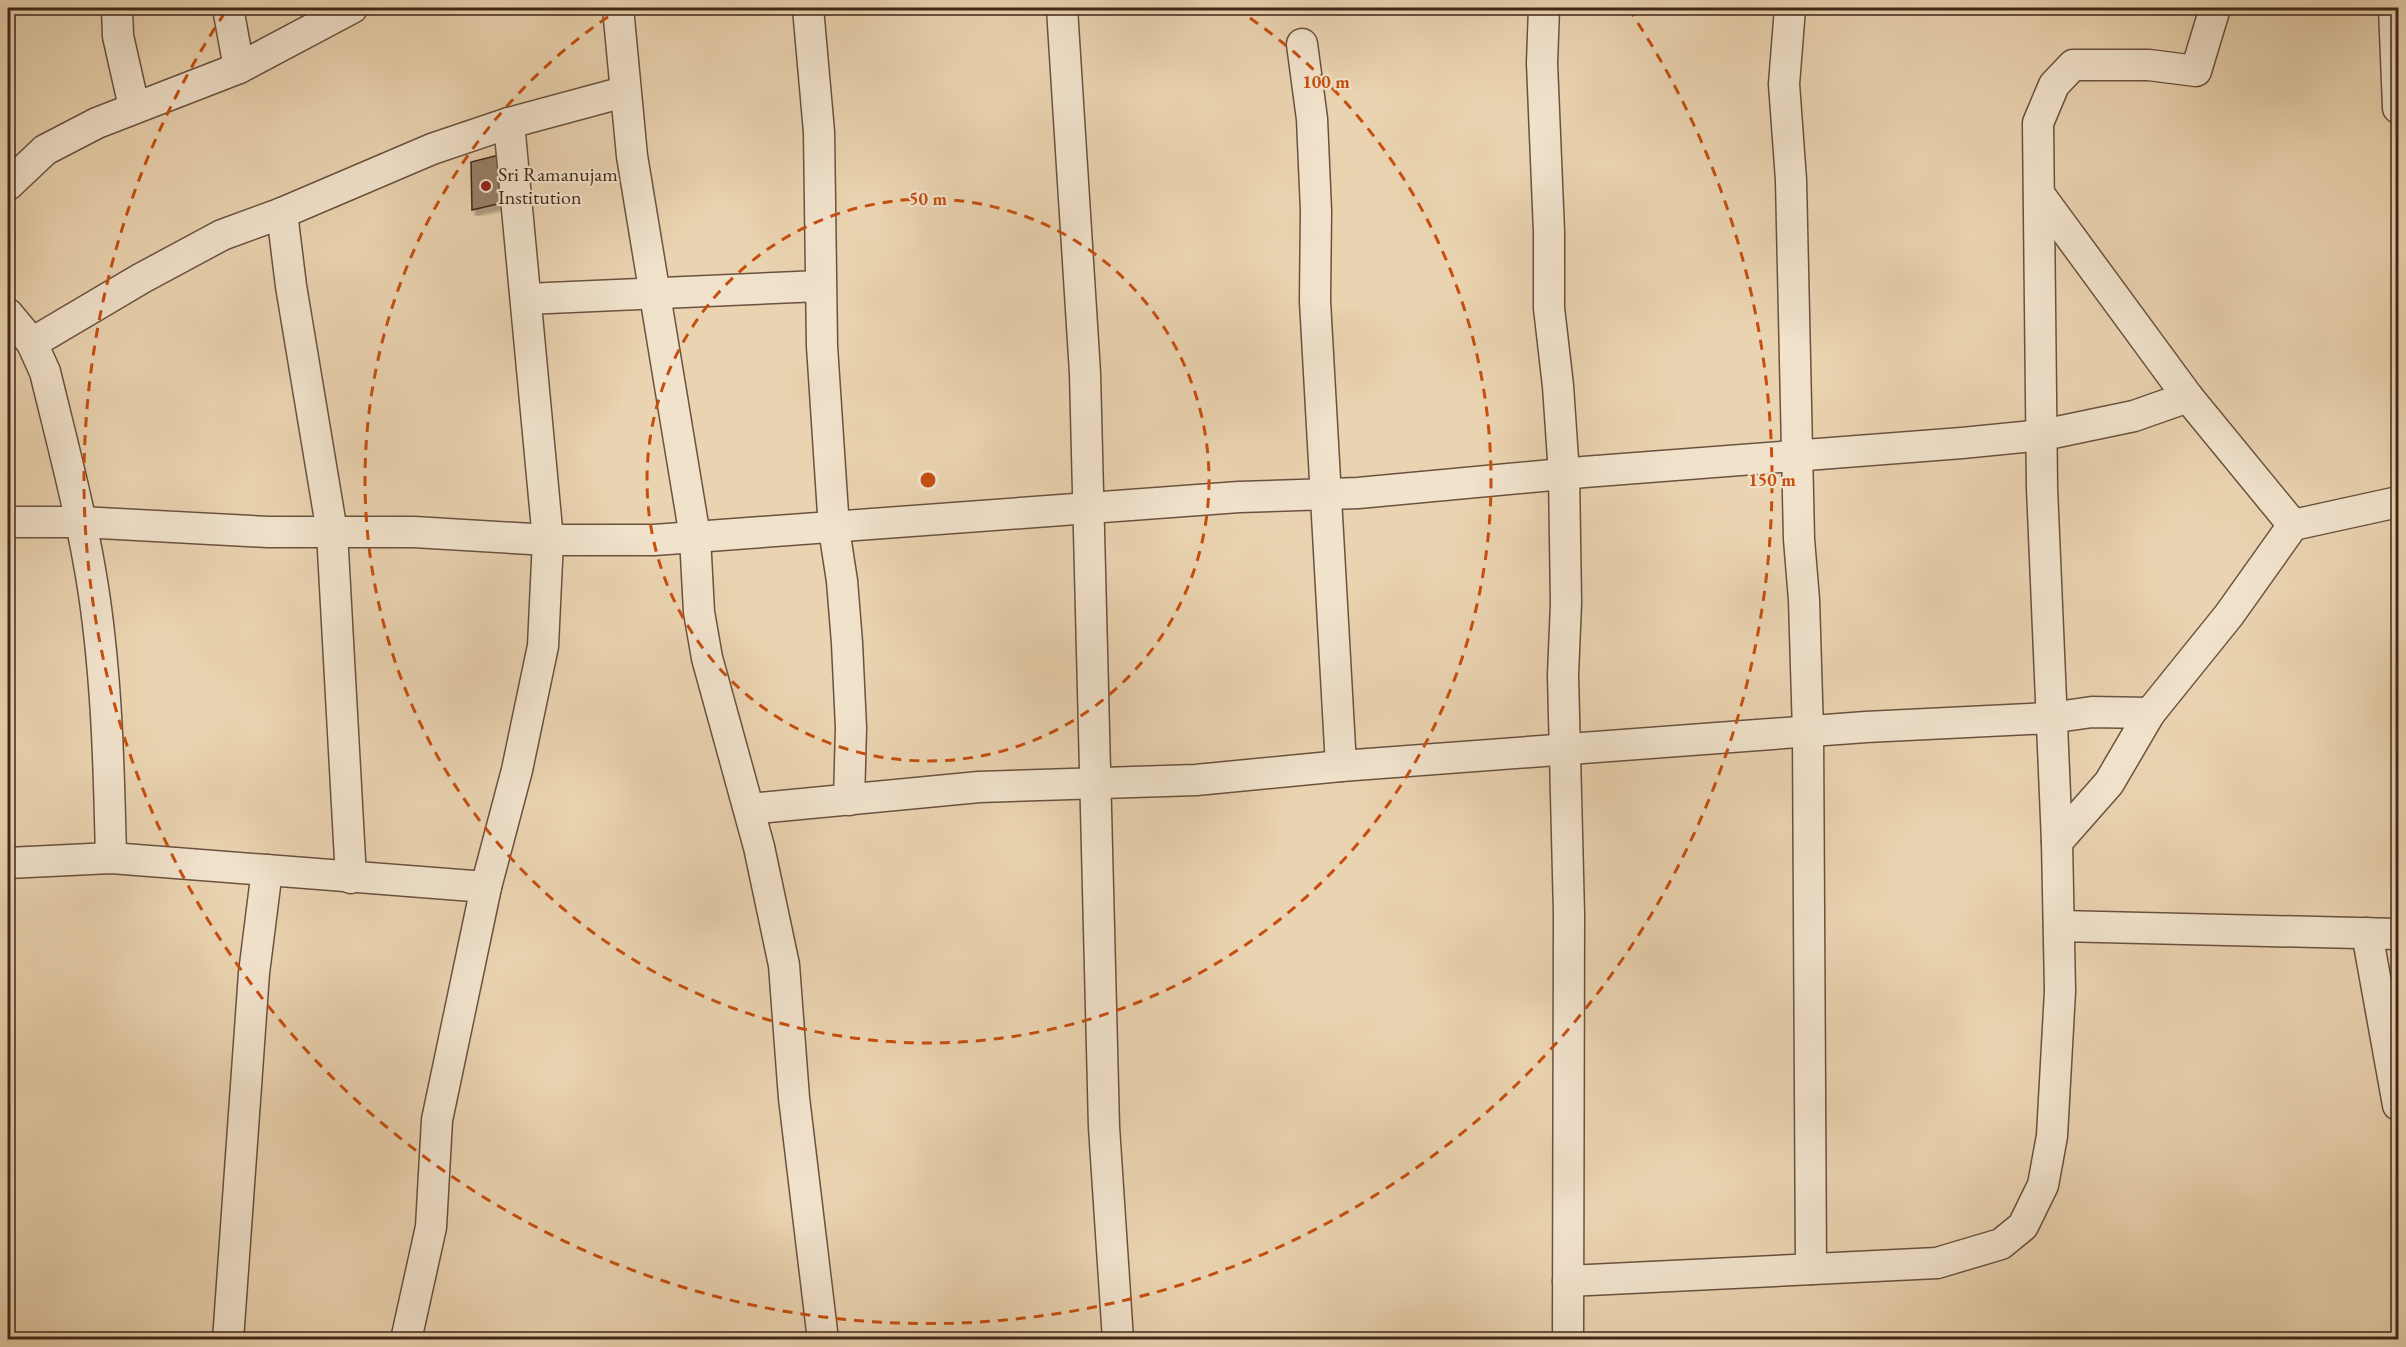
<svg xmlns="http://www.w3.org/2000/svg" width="2406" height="1347" font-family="'EB Garamond',serif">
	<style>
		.building { fill: #988068; stroke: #402719; stroke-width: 1.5; filter: url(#shadow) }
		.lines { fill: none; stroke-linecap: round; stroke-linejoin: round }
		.minor-casing { stroke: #6a523f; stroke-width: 33 }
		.minor { stroke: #f1e2cc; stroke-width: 30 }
		.ring { fill: none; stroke: #c64f0f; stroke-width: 3; stroke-dasharray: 10 8 }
		.poi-dot { fill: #8f2418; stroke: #f1e2cc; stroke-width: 2 }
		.labels { text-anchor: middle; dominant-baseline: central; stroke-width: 4.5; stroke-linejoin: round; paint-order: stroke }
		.poi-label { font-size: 20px; fill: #402719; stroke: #f1e2cc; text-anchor: start }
		.centre { fill: #c64f0f; stroke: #f1e2cc; stroke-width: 3 }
		.ring-label { font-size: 18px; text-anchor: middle; font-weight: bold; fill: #c64f0f; stroke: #f1e2cc; stroke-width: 4.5; stroke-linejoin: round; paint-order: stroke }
	</style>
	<defs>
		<filter id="shadow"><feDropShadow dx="3.5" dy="6" stdDeviation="1.5" flood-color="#0004"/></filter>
	</defs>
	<rect width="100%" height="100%" fill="#ead3b0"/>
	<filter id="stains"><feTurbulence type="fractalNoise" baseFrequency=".00333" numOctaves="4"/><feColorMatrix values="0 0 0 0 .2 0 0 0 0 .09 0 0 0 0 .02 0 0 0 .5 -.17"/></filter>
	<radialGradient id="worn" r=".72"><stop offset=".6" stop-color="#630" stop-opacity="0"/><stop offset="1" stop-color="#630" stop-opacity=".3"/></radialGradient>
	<path class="building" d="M499,155L502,203L472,210L471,162Z"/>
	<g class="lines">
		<g class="minor-casing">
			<g id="minor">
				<path d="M117,8L118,36L134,107"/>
				<path d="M228,8L239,68"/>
				<path d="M618,8L632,156L695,537L699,612L707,658L759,847L784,965L794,1098L823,1340"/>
				<path d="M808,8L819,132L822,346L834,529L842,581L847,643L851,728L849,800"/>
				<path d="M1062,8L1085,373L1104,1127L1118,1340"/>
				<path d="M1544,8L1542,63L1549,232V308L1558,386L1564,474L1566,603L1563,675L1569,914L1568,1340"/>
				<path d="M1790,8L1784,84L1791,180L1799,539L1804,600L1808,732L1811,1269"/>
				<path d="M2394,8L2398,108"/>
				<path d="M1302,44L1312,119L1316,211L1315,301L1341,766"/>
				<path d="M8,185L45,150L97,123L239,68L352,8"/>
				<path d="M2039,194L2188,397L2293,525"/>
				<path d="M282,213L291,286L332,532L351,878"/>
				<path d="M526,299L820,286"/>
				<path d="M8,314L32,343L45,372C63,446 83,520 94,594C107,682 109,770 111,858"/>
				<path d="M32,343L142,278L222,235L282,213L432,149L509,123L624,92"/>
				<path d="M8,522H81L268,532H414L548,540H654L1239,497L1358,493L1584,472L1962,443L2043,435L2134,416L2188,397"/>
				<path d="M749,809L979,787L1196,780L1341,766L1866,727L2050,718L2092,712L2150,713"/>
				<path d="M2057,842L2109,783L2150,713L2229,615L2293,525L2398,502"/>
				<path d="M8,863L111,858L486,887"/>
				<path d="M2059,926L2398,934"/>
				<path d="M2367,933L2398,1105"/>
				<path d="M1568,1281L1937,1263L2001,1244L2023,1226L2043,1185L2052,1136L2060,991L2057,842L2042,488L2038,123L2054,85L2073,65H2149L2196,71L2215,8"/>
				<path d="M228,1340L254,973L267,870"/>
				<path d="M406,1340L431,1227L437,1120L486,887L517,770L543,646L548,540L509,123"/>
			</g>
		</g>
		<use href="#minor" class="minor"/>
	</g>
	<g class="ring">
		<circle cx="928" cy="480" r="281"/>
		<path d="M1235 8A563 563 0 1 1 621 8"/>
		<path d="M1628 8A844 844 0 1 1 228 8"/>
	</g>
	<circle class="poi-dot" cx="486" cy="186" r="6"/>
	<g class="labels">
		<g class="poi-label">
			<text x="498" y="174">Sri Ramanujam<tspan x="498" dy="23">Institution</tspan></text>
		</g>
	</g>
	<circle cx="928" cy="480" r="9" class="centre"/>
	<g class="ring-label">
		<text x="1326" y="88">100 m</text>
		<text x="928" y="205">50 m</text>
		<text x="1772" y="486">150 m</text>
	</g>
	<rect width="2406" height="1347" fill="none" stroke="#ead3b0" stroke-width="30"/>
	<rect x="9" y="9" width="2388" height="1329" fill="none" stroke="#402719" stroke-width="3"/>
	<rect x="15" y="15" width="2376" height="1317" fill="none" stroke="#402719" stroke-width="1.5"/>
	<rect width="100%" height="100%" filter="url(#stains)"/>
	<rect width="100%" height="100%" fill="url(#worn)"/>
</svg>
